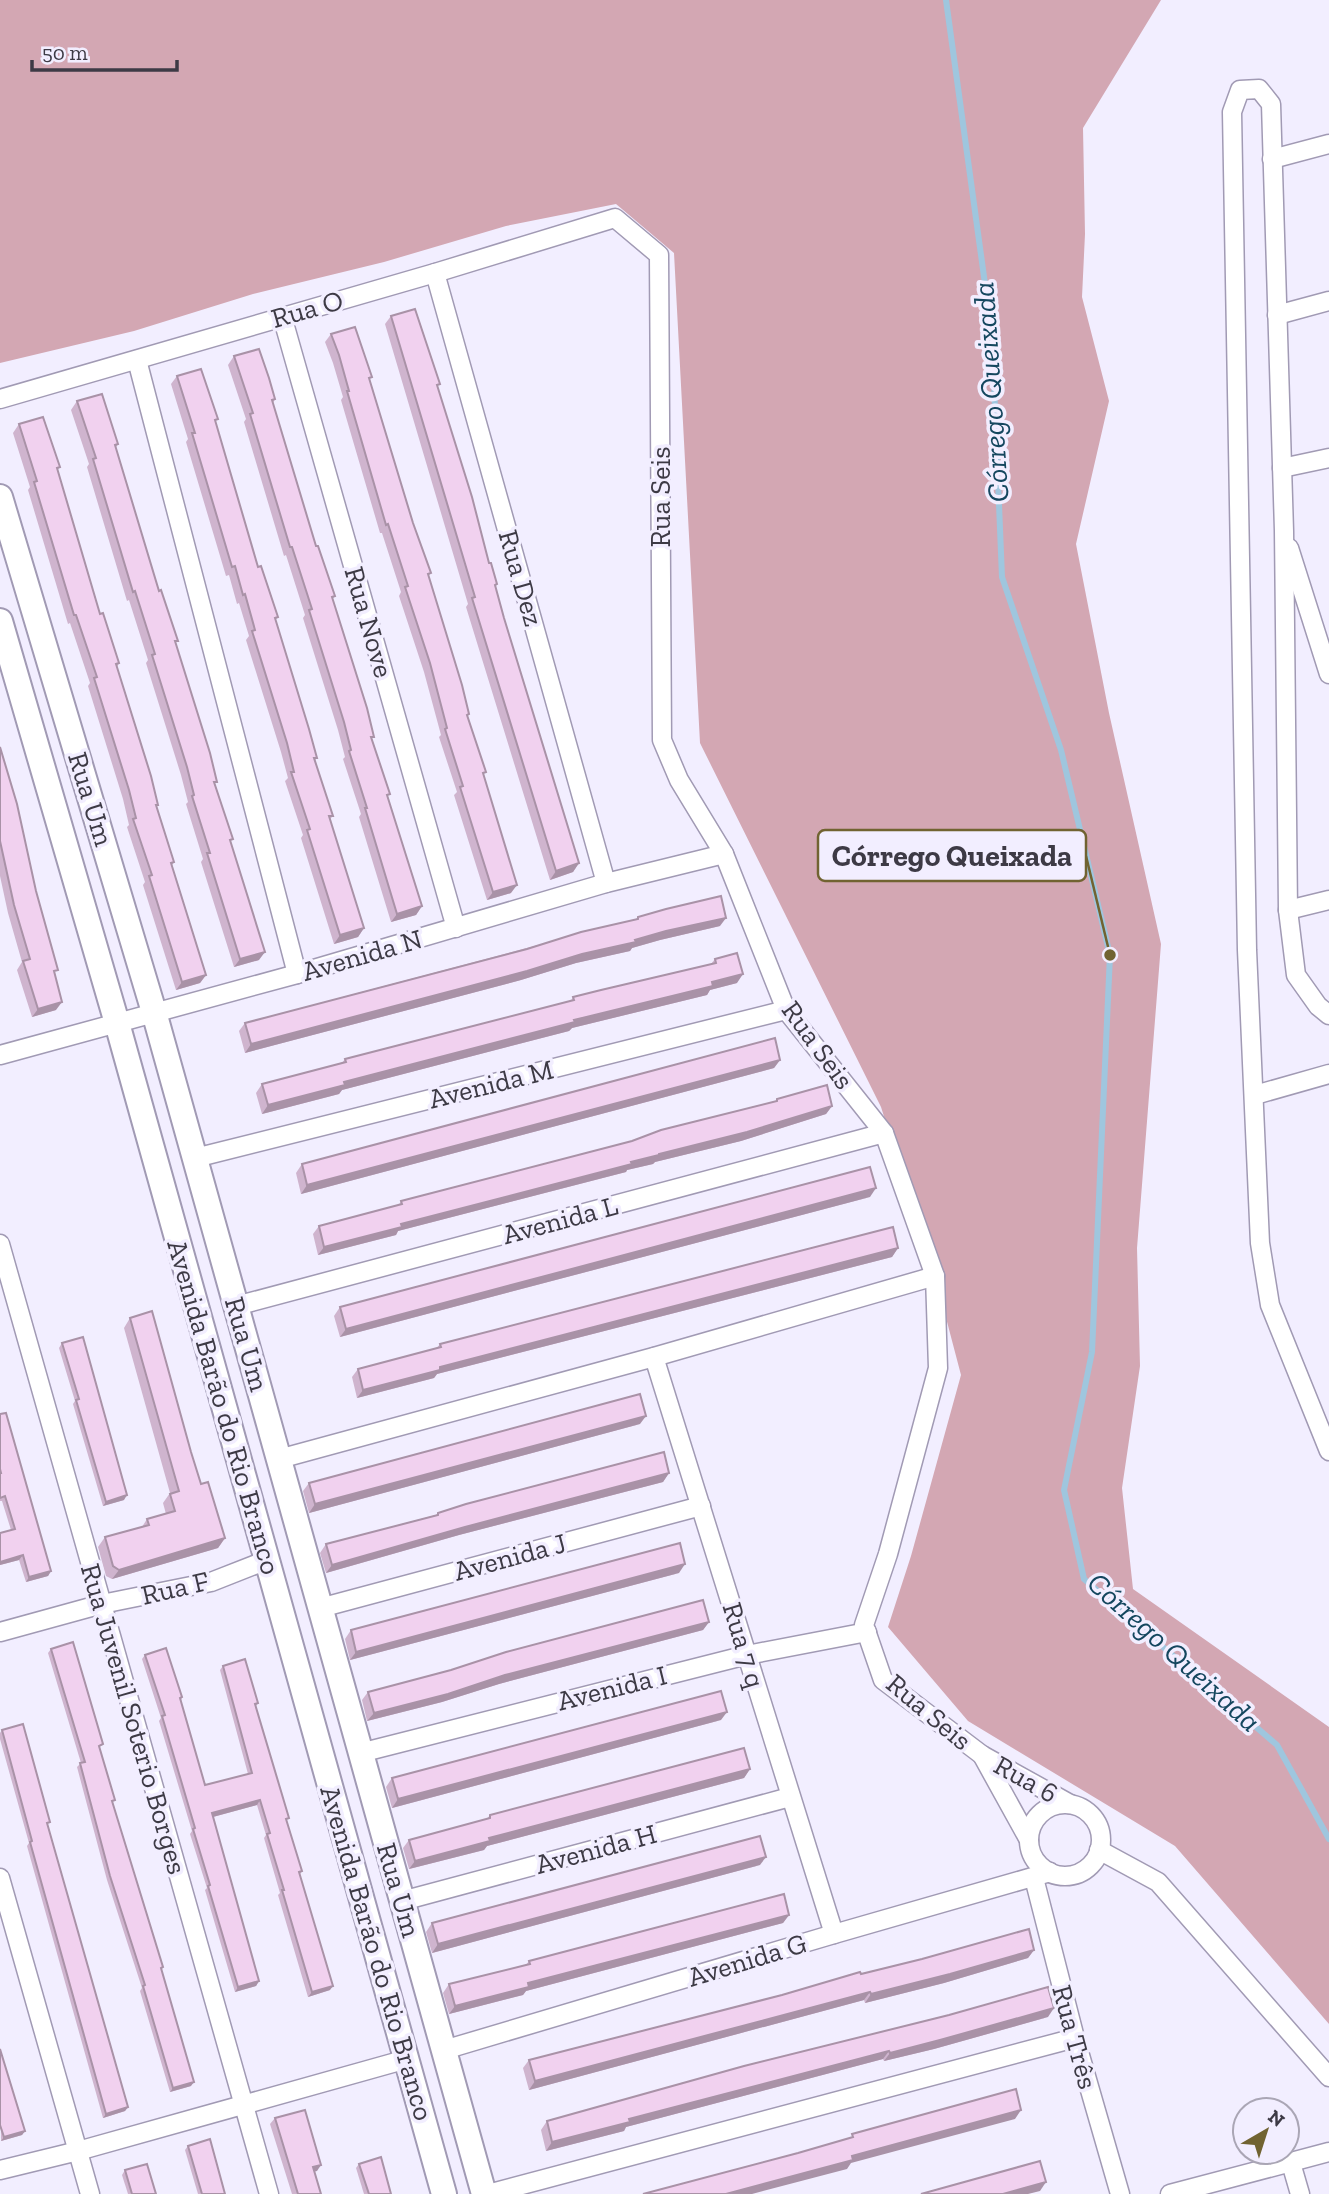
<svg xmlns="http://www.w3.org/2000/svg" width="1329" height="2194" font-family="'Zilla Slab',serif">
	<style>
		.forest { fill: #d3a7b3 }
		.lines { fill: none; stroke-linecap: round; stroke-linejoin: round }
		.stream { stroke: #9fc6de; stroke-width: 6 }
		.street-casing { stroke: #a19ab4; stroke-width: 21 }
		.secondary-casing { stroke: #a19ab4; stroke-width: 28 }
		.street { stroke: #fff; stroke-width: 18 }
		.secondary { stroke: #fff; stroke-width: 24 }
		.wall { fill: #cfb4ce }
		.shaded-wall { fill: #a992a7 }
		.building { fill: #f1d1ef; stroke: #a992a7; stroke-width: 2 }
		.labels { text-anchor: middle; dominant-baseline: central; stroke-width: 7; stroke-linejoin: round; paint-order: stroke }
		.street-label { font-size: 28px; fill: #3d3a45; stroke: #f2eeff }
		.water-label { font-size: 30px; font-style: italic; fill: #15475f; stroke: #f2eeff }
		.leader { fill: none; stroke: #716331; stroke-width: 2.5 }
		.callout-dot { fill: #716331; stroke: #f2eeff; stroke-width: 2.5 }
		.callout { fill: #f2eeff; stroke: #716331; stroke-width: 2.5 }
		.callout-label { font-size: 30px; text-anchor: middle; font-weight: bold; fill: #3d3a45 }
	</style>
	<rect width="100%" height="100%" fill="#f2eeff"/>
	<path class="forest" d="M0,0H1161L1083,128L1085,234L1082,297L1109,401L1076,544L1109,713L1161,944L1137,1248L1140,1366L1122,1488L1133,1589L1329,1727V2024L1175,1846L968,1721L888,1627L911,1556L961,1375L935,1276L881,1107L700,743L674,253L616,204L506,226L384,262L253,294L134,331L0,363Z"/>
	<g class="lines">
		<path class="stream" d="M946,0L992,335L1002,577L1061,750L1110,955L1092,1352L1064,1490L1084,1579L1277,1745L1329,1839"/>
		<g class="street-casing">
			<g id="street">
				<path d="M1272,159L1329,144"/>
				<path d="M435,273L606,883"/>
				<path d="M1277,315L1329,301"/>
				<path d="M282,316L456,928"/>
				<path d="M137,360L297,974"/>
				<path d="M0,399L435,273L615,218L659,255L662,740L679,780L724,854L786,1010L884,1133L935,1276L938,1368L888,1554L864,1625L883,1680L982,1755L1070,1804"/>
				<path d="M1282,468L1329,458"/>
				<path d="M1289,548L1329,674"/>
				<path d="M1288,910L1329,900"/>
				<path d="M1329,1015L1318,1006L1296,975L1288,910L1284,531L1271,104L1259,89L1240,90L1232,112L1247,950L1260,1243L1270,1305L1329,1451"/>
				<path d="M0,1055L297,974L606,883L724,854"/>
				<path d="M1255,1095L1329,1074"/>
				<path d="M195,1158L786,1010"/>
				<path d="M0,1244L269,2194"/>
				<path d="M236,1306L884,1133"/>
				<path d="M654,1357L834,1934"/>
				<path d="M279,1459L654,1357L935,1276"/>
				<path d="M320,1608L701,1506"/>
				<path d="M0,1632L102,1604L211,1582L267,1560"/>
				<path d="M360,1753L747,1655L867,1632"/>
				<path d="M982,1755L1029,1840"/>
				<circle cx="1065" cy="1840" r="36"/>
				<path d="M1099,1850L1158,1882L1329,2077"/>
				<path d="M0,1878L90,2194"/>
				<path d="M1034,1878L1075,2038L1120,2194"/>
				<path d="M402,1901L790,1797"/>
				<path d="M444,2050L834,1934L1050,1872"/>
				<path d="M1291,2163L1300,2194"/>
				<path d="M0,2170L78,2151L407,2059"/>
				<path d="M488,2194L1075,2038"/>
				<path d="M1170,2194L1329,2152"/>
			</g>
		</g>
		<g class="secondary-casing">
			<g id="secondary">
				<path d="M0,497L154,1012L484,2194"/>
				<path d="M0,621L117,1023L444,2194"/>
			</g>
		</g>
		<use href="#street" class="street"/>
		<use href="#secondary" class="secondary"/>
	</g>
	<g class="wall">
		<path d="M391,316L437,387L504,618L579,863L573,872L550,880L466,607L468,604L385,324Z"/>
		<path d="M331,334L370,380L413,523L431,573L428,576L484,775L511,893L487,900L454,795L457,792L439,737L441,735L424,672L399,596L401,592L382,533H380L341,400L343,397L333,363L325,342Z"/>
		<path d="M234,356L275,399L273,403L316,546L335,596L332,599L388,797L422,906L416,915L391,922L359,817L361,814L343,759L345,757L338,730L303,618L305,615L286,555L284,556L244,422L246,419L228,365Z"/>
		<path d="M177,376L215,422L258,567L278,617L275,620L317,758L314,761L333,816L330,819L364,928L358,937L334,944L301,838L303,835L285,781L288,778L281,752L246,640L249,636L239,603L237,604L229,575L226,576L186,442L188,439L171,384Z"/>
		<path d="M77,401L118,444L116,447L175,644L231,842L259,960L234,967L201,862L203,859L186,804L188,802L181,775L146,663L148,660L129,600L127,601L87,467L89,464L71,410Z"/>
		<path d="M19,424L60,467L57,470L100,614L119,663L117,667L156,807L174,862L172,865L206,975L200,983L176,990L143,885L145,882L127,827L129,825L123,799L88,686L90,683L70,623L68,624L28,490L30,487L13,433Z"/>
		<path d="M0,747L55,975L56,1010L32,1017L17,970L22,962L8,913L0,876Z"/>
		<path d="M638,917L720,926L660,940L632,948L630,951L576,963L521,980L245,1053L239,1031L245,1023L636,919Z"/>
		<path d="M715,959L737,983L710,990L707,995L572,1028L569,1031L342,1090L339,1094L262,1114L256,1093L262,1084L342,1063L345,1059L571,1001L573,997L711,964Z"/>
		<path d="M780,1060L774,1068L301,1194L296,1173L302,1164Z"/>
		<path d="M777,1099L832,1106L826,1114L741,1141L655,1162L653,1164L627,1170L626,1172L398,1231L396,1235L318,1255L313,1234L319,1226L399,1205L401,1201L632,1141L775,1102Z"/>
		<path d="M870,1197L340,1337L334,1316L340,1307Z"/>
		<path d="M898,1248L892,1257L437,1374L434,1378L357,1398L352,1377L358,1369L437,1348L440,1344Z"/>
		<path d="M130,1318L191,1452L201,1484L225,1538L218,1548L112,1579L106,1576L98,1547L105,1537L142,1527L147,1519L166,1514L163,1503L170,1493L124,1328Z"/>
		<path d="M62,1343L124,1500L103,1506L73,1404L75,1401L59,1348Z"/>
		<path d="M0,1414L51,1571L48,1576L26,1582L19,1560L0,1565V1533L11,1530L2,1501H0Z"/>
		<path d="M640,1424L309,1513L303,1491L309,1483Z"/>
		<path d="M669,1473L663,1482L459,1535L326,1573L320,1553L326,1544L436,1515L438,1513Z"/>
		<path d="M679,1573L350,1660L345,1639L351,1630Z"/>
		<path d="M709,1622L703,1630L499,1684L442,1702L367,1721L362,1700L368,1692Z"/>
		<path d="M51,1649L100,1749L113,1803L163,1967L161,1970L191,2086L170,2092L140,1991L142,1988L107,1880L77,1767L81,1763L48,1653Z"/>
		<path d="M145,1655L182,1697L181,1700L205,1785L248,1774L220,1670L223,1666L258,1703L256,1706L287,1821L302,1871L300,1874L330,1990L308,1997L278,1895L280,1893L264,1838L266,1835L257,1805L213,1817L259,1981L256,1986L235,1992L205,1890L207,1888L190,1834L192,1831L159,1721L161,1718L142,1659Z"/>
		<path d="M721,1720L392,1808L386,1787L392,1778Z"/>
		<path d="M2,1730L48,1826L128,2107L125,2111L103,2118L27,1846L29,1843L0,1739V1733Z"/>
		<path d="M750,1769L744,1778L487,1846L484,1850L409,1869L403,1848L409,1840L487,1819L490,1815Z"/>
		<path d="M760,1865L432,1953L426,1932L432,1923Z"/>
		<path d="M789,1915L783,1923L526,1991L523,1995L449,2014L443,1993L449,1984L526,1965L529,1961Z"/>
		<path d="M1034,1950L1028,1958L944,1983L865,2003L864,2000L529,2090L523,2068L529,2060L861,1974Z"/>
		<path d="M1048,2017L934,2049L884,2061L883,2059L626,2127L624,2131L546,2151L541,2130L547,2121Z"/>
		<path d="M0,2049L25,2131L22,2135L1,2141Z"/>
		<path d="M275,2118L317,2171H314L321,2194H292L270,2124Z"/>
		<path d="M188,2146L225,2194H198L185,2150Z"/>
		<path d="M359,2164L391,2194H364L356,2168Z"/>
		<path d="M125,2170L156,2194H128L122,2175Z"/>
	</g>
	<g class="shaded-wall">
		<path d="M579,863L573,872L550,880L556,871Z"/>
		<path d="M517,885L511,893L487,900L493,892Z"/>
		<path d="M422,906L416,915L391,922L397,914Z"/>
		<path d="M726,918L720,926L660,940L632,948L630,951L576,963L521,980L245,1053L251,1044L666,931Z"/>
		<path d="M364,928L358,937L334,944L340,935Z"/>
		<path d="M265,952L259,960L234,967L240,959Z"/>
		<path d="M743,974L737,983L710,990L707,995L572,1028L569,1031L342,1090L339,1094L262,1114L268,1105L344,1082Z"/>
		<path d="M206,975L200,983L176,990L182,982Z"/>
		<path d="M62,1002L56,1010L32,1017L38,1009Z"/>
		<path d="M780,1060L774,1068L301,1194L307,1185Z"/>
		<path d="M832,1106L826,1114L741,1141L655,1162L653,1164L627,1170L626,1172L398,1231L396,1235L318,1255L324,1247L401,1224L631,1162Z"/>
		<path d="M876,1188L870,1197L340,1337L346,1329Z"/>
		<path d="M898,1248L892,1257L437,1374L434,1378L357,1398L363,1390L440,1367Z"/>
		<path d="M646,1416L640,1424L309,1513L315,1504Z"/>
		<path d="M669,1473L663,1482L459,1535L326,1573L332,1565L465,1527Z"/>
		<path d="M127,1495L124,1500L103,1506L106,1502Z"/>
		<path d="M225,1538L218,1548L112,1579L119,1570Z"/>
		<path d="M23,1555L19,1560L0,1565V1562Z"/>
		<path d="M685,1564L679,1573L350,1660L356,1652Z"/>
		<path d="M51,1571L48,1576L26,1582L29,1577Z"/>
		<path d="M709,1622L703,1630L499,1684L442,1702L367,1721L374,1713L505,1675Z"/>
		<path d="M727,1712L721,1720L392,1808L398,1799Z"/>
		<path d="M750,1769L744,1778L487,1846L484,1850L409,1869L415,1861L489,1838Z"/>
		<path d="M260,1800L257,1805L209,1818L212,1813Z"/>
		<path d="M766,1857L760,1865L432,1953L438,1944Z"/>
		<path d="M789,1915L783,1923L526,1991L523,1995L449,2014L455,2006L528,1983Z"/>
		<path d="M1034,1950L1028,1958L944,1983L865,2003L871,1994Z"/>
		<path d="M259,1981L256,1986L235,1992L238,1987Z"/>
		<path d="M333,1986L330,1990L308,1997L312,1992Z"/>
		<path d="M870,1992L864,2000L529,2090L535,2081Z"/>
		<path d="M1054,2008L1048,2017L934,2049L884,2061L890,2053Z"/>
		<path d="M889,2051L883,2059L626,2127L624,2131L546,2151L552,2142L629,2119Z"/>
		<path d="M194,2082L191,2086L170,2092L173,2088Z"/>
		<path d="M128,2107L125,2111L103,2118L106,2114Z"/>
		<path d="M1021,2110L1015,2119L851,2163L847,2169L752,2194H726L852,2156Z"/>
		<path d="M25,2131L22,2135L1,2141L4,2137Z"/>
		<path d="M321,2165L317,2171L309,2173L313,2167Z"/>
		<path d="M1046,2182L1040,2191L1028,2194H1003Z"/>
	</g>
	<g class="building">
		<path d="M415,309L440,384L437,385L472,497L489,563H491L497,584L495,585L504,618L579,863L556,871L472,598L475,597L391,316Z"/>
		<path d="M355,327L372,377L369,378L413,523L431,573L428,574L462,685L469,714L467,715L486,772L483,773L517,885L493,892L460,787L463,786L445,729L447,728L430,663L405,587L408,586L388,524L386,525L347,391H349L339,355L331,334Z"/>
		<path d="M259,349L269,378L275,399L272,400L316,546H318L335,596L332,597L367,708L374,737H371L390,794L387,795L422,906L397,914L365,808H367L349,751L351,750L344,722L309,610L312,609L292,547H290L250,414L253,413L234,356Z"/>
		<path d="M201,369L218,419L215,420L258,567L261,566L278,617L275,618L309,729L317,758H314L333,816H329L364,928L340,935L307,830L310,829L291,772H294L287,743L252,631L255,630L245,594L243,595L235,566L232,567L192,433H195L177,376Z"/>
		<path d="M102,394L118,444L115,445L159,591L161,590L178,641H175L210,753L217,782H214L233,839L230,840L265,952L240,959L207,853H210L192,796L194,795L187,767L152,655L155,654L135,591L133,592L93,459L96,458L77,401Z"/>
		<path d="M43,417L60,467L57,468L100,614L103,613L119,663L116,664L151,776L158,805H156L174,862L171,863L206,975L182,982L149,876L152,875L133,819L136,818L129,790L94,678L97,677L76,615H74L34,482L37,481L19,424Z"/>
		<path d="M0,747L17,804L36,891L58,970L54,971L62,1002L38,1009L23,961L30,959L14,905L0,841Z"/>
		<path d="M721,896L726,918L666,931L635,940L636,942L582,954L527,971L251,1044L245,1023L527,949L581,932L638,919V917L666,909Z"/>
		<path d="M737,953L743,974L712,982L713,986L574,1020L575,1022L344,1082L345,1085L268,1105L262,1084L346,1062L345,1059L574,1000L573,997L601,990L716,963L715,959Z"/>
		<path d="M775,1038L780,1060L307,1185L302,1164Z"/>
		<path d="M827,1085L832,1106L747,1132L659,1154V1155L631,1162L632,1164L401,1224L402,1227L324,1247L319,1226L402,1204L401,1201L632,1141L661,1130L777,1101V1099Z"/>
		<path d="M870,1167L876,1188L346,1329L340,1307Z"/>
		<path d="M893,1227L898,1248L440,1367V1370L363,1390L358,1369L441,1347L440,1344Z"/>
		<path d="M152,1311L191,1452L201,1484L208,1482L225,1538L119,1570L113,1566L105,1537L149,1525L147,1519L175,1511L170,1494L179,1491L130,1318Z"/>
		<path d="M83,1337L127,1495L106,1502L76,1400L79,1399L62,1343Z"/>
		<path d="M640,1394L646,1416L315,1504L309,1483Z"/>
		<path d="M6,1413L51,1571L29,1577L23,1555L0,1562V1533L15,1529L5,1496L0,1498V1473H1L0,1469V1414Z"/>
		<path d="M664,1452L669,1473L465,1527L332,1565L326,1544L438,1515V1513L466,1504Z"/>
		<path d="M680,1543L685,1564L356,1652L351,1630Z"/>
		<path d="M703,1600L709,1622L505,1675L448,1694L374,1713L368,1692L451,1670L506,1652Z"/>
		<path d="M73,1642L103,1744L99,1746L115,1800L112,1801L163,1967L161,1968L194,2082L173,2088L143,1986L145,1985L110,1876L80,1763L85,1762L51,1649Z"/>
		<path d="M166,1648L182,1697L180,1698L205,1785L252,1773L223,1666L245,1659L258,1703L255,1704L289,1818L286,1819L302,1871L299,1872L333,1986L312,1992L282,1890H284L267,1834L270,1833L260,1800L212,1813L259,1981L238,1987L208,1886L210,1885L193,1829L195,1828L162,1716L165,1715L145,1655Z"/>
		<path d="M721,1691L727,1712L398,1799L392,1778Z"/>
		<path d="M23,1724L50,1822L47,1823L128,2107L106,2114L30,1842L32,1841L2,1730Z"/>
		<path d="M744,1748L750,1769L489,1838L490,1841L415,1861L409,1840L490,1818V1815Z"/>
		<path d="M760,1836L766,1857L438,1944L432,1923Z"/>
		<path d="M784,1894L789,1915L528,1983L529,1987L455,2006L449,1984L530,1964L529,1961Z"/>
		<path d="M1029,1929L1034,1950L950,1974L871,1994L870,1992L535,2081L529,2060L782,1995L860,1972L861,1974L922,1959Z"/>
		<path d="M1048,1987L1054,2008L940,2040L890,2053L889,2051L629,2119L630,2122L552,2142L547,2121L744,2066L949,2015Z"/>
		<path d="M0,2049L25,2131L4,2137L0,2125Z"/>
		<path d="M1016,2089L1021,2110L852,2156L853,2160L726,2194H643L798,2153L853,2137L852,2134Z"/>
		<path d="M305,2110L321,2165L313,2167L321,2194H298L275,2118Z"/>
		<path d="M210,2139L225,2194H202L188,2146Z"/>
		<path d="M381,2157L391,2194H369L359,2164Z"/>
		<path d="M1040,2161L1046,2182L1003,2194H921Z"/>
		<path d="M147,2164L156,2194H132L125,2170Z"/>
	</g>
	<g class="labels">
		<g class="street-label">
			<text transform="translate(307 309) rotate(-16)">Rua O</text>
			<text transform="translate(660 497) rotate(-90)">Rua Seis</text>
			<text transform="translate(521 578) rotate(74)">Rua Dez</text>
			<text transform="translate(369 622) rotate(74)">Rua Nove</text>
			<text transform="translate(91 799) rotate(73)">Rua Um</text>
			<text transform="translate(362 955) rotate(-16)">Avenida N</text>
			<text transform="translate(818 1045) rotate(54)">Rua Seis</text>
			<text transform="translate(491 1084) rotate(-14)">Avenida M</text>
			<text transform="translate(560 1220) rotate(-15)">Avenida L</text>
			<text transform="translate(247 1344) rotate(74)">Rua Um</text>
			<text transform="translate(224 1407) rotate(74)">Avenida Barão do Rio Branco</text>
			<text transform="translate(510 1557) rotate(-15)">Avenida J</text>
			<text transform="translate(175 1588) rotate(-13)">Rua F</text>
			<text transform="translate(744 1645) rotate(73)">Rua 7 q</text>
			<text transform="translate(612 1688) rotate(-14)">Avenida I</text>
			<text transform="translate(929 1712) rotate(40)">Rua Seis</text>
			<text transform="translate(134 1719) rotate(74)">Rua Juvenil Soterio Borges</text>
			<text transform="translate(1026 1779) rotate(29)">Rua 6</text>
			<text transform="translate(596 1849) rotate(-15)">Avenida H</text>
			<text transform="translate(399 1890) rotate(74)">Rua Um</text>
			<text transform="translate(377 1953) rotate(74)">Avenida Barão do Rio Branco</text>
			<text transform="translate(747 1960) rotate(-17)">Avenida G</text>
			<text transform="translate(1075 2037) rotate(75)">Rua Três</text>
		</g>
		<g class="water-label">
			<text transform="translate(991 392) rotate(-94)">Córrego Queixada</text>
			<text transform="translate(1174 1652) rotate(42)">Córrego Queixada</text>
		</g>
	</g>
	<path class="leader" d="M1110 955L1086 856"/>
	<circle class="callout-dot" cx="1110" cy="955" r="7"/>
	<rect class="callout" x="818" y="830" width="268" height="51" rx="7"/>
	<g class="callout-label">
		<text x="952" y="866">Córrego Queixada</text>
	</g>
	<g transform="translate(1266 2131) rotate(39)"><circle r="33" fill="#f2eeff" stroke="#aaa6b5" stroke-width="2"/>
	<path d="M0-5L12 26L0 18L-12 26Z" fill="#716331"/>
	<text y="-10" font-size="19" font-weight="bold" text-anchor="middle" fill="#3d3a45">N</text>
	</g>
	<path d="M32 60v10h145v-10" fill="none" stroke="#3d3a45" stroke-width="3.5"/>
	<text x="42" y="60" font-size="21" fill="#3d3a45" stroke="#f2eeff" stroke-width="5" paint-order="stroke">50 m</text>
</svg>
